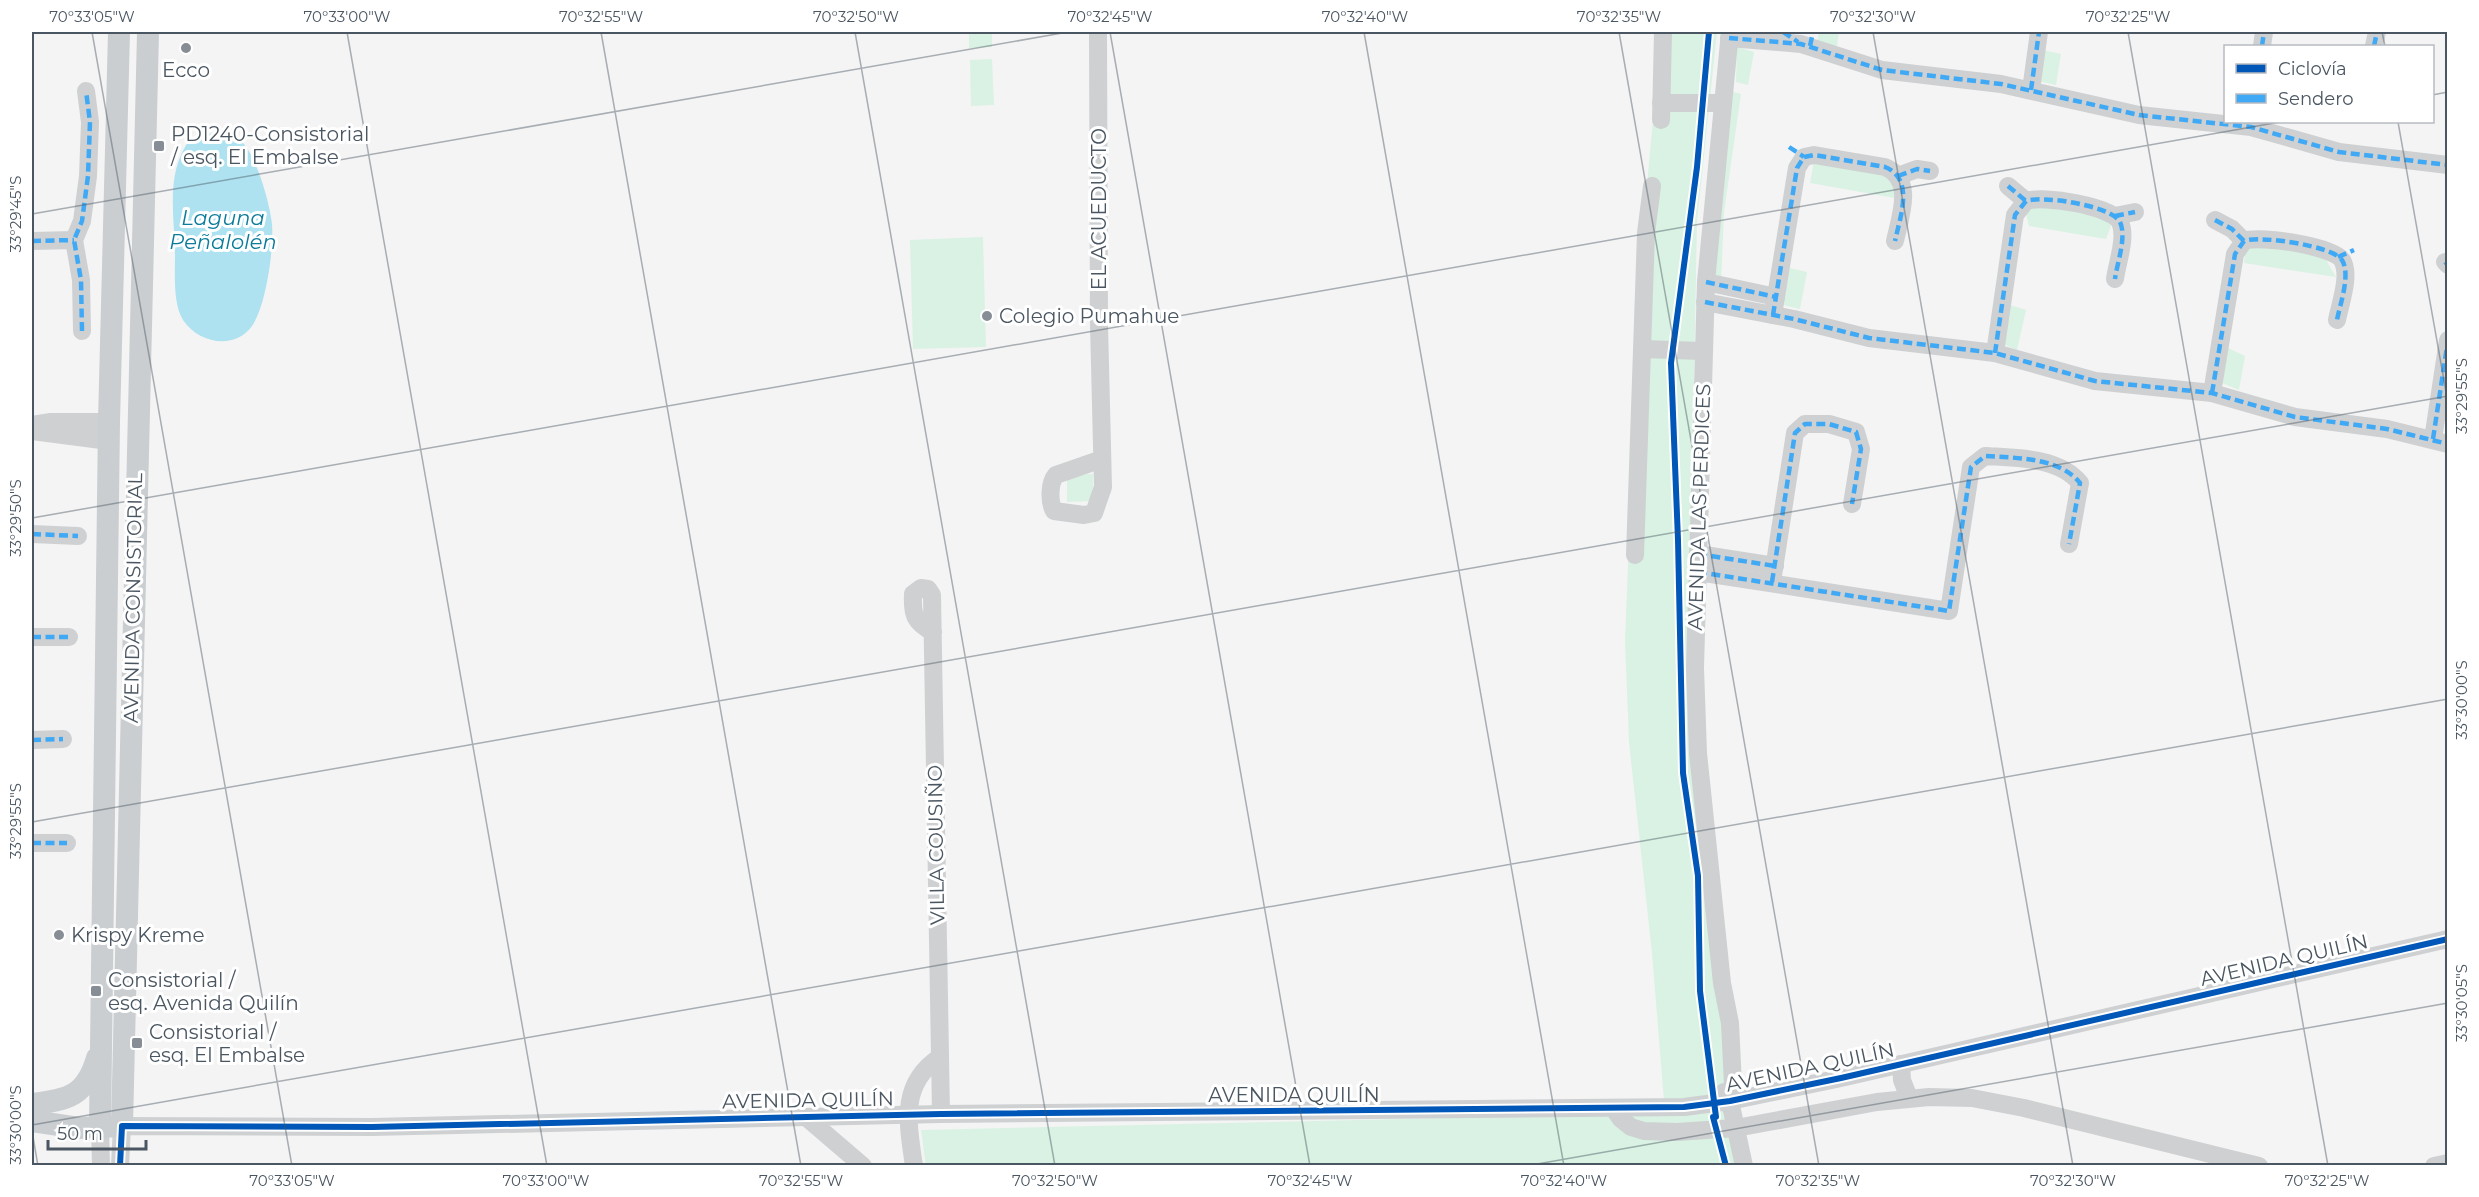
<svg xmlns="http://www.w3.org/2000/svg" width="2479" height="1197" font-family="Montserrat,sans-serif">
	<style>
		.green { fill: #d9f2e3 }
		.water { fill: #aee2f0 }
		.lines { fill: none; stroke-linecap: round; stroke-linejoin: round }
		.minor { stroke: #ced0d2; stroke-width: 18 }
		.major { stroke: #caced1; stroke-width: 22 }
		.quiet { stroke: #3fa9f5; stroke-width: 4.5; stroke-dasharray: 9 4.5; stroke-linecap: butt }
		.cycleway-casing { stroke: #fff; stroke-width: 10 }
		.cycleway { stroke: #0057b8; stroke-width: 6 }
		.ticks { fill: none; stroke: #4a5661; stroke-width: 1.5; stroke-opacity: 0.45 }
		.poi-dot { fill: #868d94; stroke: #fff; stroke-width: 2 }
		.labels { text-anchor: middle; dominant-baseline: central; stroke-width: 6; stroke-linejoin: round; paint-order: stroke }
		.poi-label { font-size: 20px; fill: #4a5661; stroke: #fff; text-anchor: start }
		.street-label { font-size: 20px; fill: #4a5661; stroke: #fff }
		.water-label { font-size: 21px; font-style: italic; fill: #0c7c9b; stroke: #fff }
		.neatline { fill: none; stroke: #4a5661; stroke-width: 2 }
		.ticks-label { font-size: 15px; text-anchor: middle; fill: #4a5661 }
	</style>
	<rect width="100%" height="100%" fill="#f4f4f4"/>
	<g class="green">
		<path d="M969,32H992V47L969,48Z"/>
		<path d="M1661,32H1717L1697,222L1689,641L1722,1023L1726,1102L1739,1165L926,1166L921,1130L1665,1113L1652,953L1629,742L1625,641L1640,261Z"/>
		<path d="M1819,32H1839L1837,46L1817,42Z"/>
		<path d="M1737,47L1754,52L1748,85L1736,82Z"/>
		<path d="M2043,50L2061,54L2056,85L2038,81Z"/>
		<path d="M992,59L994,105L971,106L970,60Z"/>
		<path d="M1733,92L1741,94L1724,212L1721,282L1715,281Z"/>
		<path d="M1814,161L1887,174L1897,182L1895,198L1810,183Z"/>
		<path d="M2039,205L2104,216L2112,223L2106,239L2029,226L2025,209Z"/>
		<path d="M983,237L986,347L913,349L910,240Z"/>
		<path d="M2246,245H2264L2325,258L2336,277L2244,263Z"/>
		<path d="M1790,268L1807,272L1800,309L1783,305Z"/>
		<path d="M2010,305L2026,310L2017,350L2003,344Z"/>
		<path d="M2228,348L2245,356L2239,390L2222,383Z"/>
		<path d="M1093,474V501L1067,502V475Z"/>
	</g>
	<path class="water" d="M213,133C223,135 236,136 243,143C257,158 270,204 272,224C274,249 266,306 252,326C235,350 199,344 183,320C173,304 175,275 175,257C175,216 164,173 191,138Z"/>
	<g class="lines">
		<g class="minor">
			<path d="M1098,32L1099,324L1103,487L1094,513L1084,515L1054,511C1049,502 1049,483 1056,475L1102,459"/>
			<path d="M1730,32L1706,282L1695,668L1698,753L1722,983L1730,1023L1733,1085L1730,1101"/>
			<path d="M1729,38L1801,44L1882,70L2001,84L2139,115L2251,127L2339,152L2448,165"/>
			<path d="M2262,46L2264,32"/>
			<path d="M2374,46L2377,32"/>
			<path d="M2031,90L2039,32"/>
			<path d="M1661,103H1722"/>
			<path d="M1661,120L1663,32"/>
			<path d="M1898,176L1917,169L1930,171"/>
			<path d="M2008,186L2026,201"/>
			<path d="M2115,216L2135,212"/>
			<path d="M2215,220L2232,229L2244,241"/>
			<path d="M32,241L74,240"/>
			<path d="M2445,262L2448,265"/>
			<path d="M1706,282L1776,297"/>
			<path d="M1705,302L1794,319L1869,338L1995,353L2095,381L2212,393L2295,417L2387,429L2448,444"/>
			<path d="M1773,315L1797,168L1804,157L1814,155L1885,167C1915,179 1900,217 1895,241"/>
			<path d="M82,331L81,280L74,240L82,221L88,176L90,122L86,91"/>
			<path d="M1642,349L1703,351"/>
			<path d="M1995,353L2015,215L2026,201C2043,195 2112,206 2120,222C2127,237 2117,263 2115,279"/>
			<path d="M2212,393L2235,254L2244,241C2260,235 2333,246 2342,260C2351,275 2340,304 2337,320"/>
			<path d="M32,425L51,422H109"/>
			<path d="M32,431L109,441"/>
			<path d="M2433,439L2448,340"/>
			<path d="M32,534L78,536"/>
			<path d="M1698,554L1775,566"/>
			<path d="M1635,555L1646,233L1652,186"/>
			<path d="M1698,572L1949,611L1971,467L1985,456C2016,458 2059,457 2080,483L2069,544"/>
			<path d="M1772,582L1795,433L1805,424H1829L1856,432L1861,449L1852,504"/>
			<path d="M933,632C914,622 912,614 913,594L921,588L928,589L932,595L941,1114"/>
			<path d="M32,637H69"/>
			<path d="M32,740L63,739"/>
			<path d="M32,843H67"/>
			<path d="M1901,1064L1902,1080L1909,1098"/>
			<path d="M1724,1092L1730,1101L1744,1166"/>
			<path d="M1614,1109L1621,1119L1631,1127L1644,1131L1677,1132L1736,1128L1877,1102L1929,1097L1972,1098L2024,1108L2259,1166"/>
			<path d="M807,1118L863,1166"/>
			<path d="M100,1127L101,1166"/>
			<path d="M120,1166L122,1126L372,1127L941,1114L1684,1107L1730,1101L1841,1078L2448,939"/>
			<path d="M914,1166C908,1124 899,1084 940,1057"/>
			<path d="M2434,1166L2448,1163"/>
		</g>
		<g class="major">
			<path d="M32,1104C68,1100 86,1096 97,1058"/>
			<path d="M32,1121L79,1128L122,1126L148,32"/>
			<path d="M100,1127L109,422L119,32"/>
		</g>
		<g class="quiet">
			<path d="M1783,32L1798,42"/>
			<path d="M1729,38L1801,44L1882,70L2001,84L2139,115L2251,127L2339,152L2448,165"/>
			<path d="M1810,46L1813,32"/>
			<path d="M2262,46L2264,32"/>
			<path d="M2374,46L2377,32"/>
			<path d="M2031,90L2039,32"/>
			<path d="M1789,147L1804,157"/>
			<path d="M1898,176L1917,169L1930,171"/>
			<path d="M2008,186L2026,201"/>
			<path d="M2115,216L2135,212"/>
			<path d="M2215,220L2232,229L2244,241"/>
			<path d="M32,241L74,240"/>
			<path d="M2338,257L2354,250"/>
			<path d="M2445,262L2448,265"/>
			<path d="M1706,282L1776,297"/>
			<path d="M1705,302L1794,319L1869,338L1995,353L2095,381L2212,393L2295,417L2387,429L2448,444"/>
			<path d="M1773,315L1797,168L1804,157L1814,155L1885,167C1915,179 1900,217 1895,241"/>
			<path d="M82,331L81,280L74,240L82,221L88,176L90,122L86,91"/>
			<path d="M1995,353L2015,215L2026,201C2043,195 2112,206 2120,222C2127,237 2117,263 2115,279"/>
			<path d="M2212,393L2235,254L2244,241C2260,235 2333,246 2342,260C2351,275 2340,304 2337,320"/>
			<path d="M2433,439L2448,340"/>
			<path d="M32,534L78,536"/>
			<path d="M1698,554L1775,566"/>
			<path d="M1698,572L1949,611L1971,467L1985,456C2016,458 2059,457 2080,483L2069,544"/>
			<path d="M1772,582L1795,433L1805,424H1829L1856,432L1861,449L1852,504"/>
			<path d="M32,637H69"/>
			<path d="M32,740L63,739"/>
			<path d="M32,843H67"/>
		</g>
		<g class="cycleway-casing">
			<g id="cycleway">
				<path d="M1709,32L1697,167L1671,363L1678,540L1683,773L1698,876L1700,991L1716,1117H1713L1726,1166"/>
				<path d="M120,1166L122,1126L372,1127L941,1114L1684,1107L1730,1101L1841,1078L2448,939"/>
			</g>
		</g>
		<use href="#cycleway" class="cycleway"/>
	</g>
	<path class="ticks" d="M92,32L292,1166M347,32L547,1166M601,32L801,1166M855,32L1055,1166M1110,32L1310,1166M1364,32L1564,1166M1619,32L1819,1166M1873,32L2073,1166M2128,32L2328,1166M2382,32L2385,46M2432,95L2448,92M2398,122L2448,403M32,214L1068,32M32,518L2280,122M32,822L2448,396M32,1125L2448,699M32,1131L38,1166M1526,1166L2448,1003"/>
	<g class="poi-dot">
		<circle cx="186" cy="48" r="6"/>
		<rect x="153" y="140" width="12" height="12" rx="3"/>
		<circle cx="987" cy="316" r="6"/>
		<circle cx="59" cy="935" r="6"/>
		<rect x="90" y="985" width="12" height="12" rx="3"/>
		<rect x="131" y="1037" width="12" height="12" rx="3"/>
	</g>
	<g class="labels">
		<g class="poi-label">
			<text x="186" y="70" text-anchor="middle">Ecco</text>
			<text x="171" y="134">PD1240-Consistorial<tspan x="171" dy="23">/ esq. El Embalse</tspan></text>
			<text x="999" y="316">Colegio Pumahue</text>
			<text x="71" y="935">Krispy Kreme</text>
			<text x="108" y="980">Consistorial /<tspan x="108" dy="23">esq. Avenida Quilín</tspan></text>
			<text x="149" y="1032">Consistorial /<tspan x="149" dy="23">esq. El Embalse</tspan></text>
		</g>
		<g class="street-label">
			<text transform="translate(1099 209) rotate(-90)">EL ACUEDUCTO</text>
			<text transform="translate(1699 507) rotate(-88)">AVENIDA LAS PERDICES</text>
			<text transform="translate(133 598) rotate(-89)">AVENIDA CONSISTORIAL</text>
			<text transform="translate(936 845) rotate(-91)">VILLA COUSIÑO</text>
			<text transform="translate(2284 960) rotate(-13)">AVENIDA QUILÍN</text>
			<text transform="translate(1810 1067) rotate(-12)">AVENIDA QUILÍN</text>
			<text x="1294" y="1095">AVENIDA QUILÍN</text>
			<text transform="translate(808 1100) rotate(-1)">AVENIDA QUILÍN</text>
		</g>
		<g class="water-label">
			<text x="223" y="217">Laguna<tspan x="223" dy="24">Peñalolén</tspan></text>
		</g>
	</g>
	<rect width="2479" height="1197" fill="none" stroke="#ffffff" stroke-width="66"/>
	<rect x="2224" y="45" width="210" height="78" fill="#ffffff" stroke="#b7bbc0" stroke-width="1.5"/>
	<rect x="2236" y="64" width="30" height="9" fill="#0057b8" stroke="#b7bbc0" stroke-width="1.5"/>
	<text x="2278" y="75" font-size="18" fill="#4a5661">Ciclovía</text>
	<rect x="2236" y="94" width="30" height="9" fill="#3fa9f5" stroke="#b7bbc0" stroke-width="1.5"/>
	<text x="2278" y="105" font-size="18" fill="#4a5661">Sendero</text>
	<path d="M48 1140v9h98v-9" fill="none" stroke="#4a5661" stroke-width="3"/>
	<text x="57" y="1140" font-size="18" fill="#4a5661" stroke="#ffffff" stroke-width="4.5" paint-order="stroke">50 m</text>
	<rect x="33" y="33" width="2413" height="1131" class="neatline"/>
	<g class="ticks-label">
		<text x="92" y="22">70°33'05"W</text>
		<text x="347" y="22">70°33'00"W</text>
		<text x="601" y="22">70°32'55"W</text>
		<text x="856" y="22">70°32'50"W</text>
		<text x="1110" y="22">70°32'45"W</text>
		<text x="1365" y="22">70°32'40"W</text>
		<text x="1619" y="22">70°32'35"W</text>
		<text x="1873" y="22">70°32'30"W</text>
		<text x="2128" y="22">70°32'25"W</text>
		<text transform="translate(16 214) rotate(-90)" y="5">33°29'45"S</text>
		<text transform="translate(2462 396) rotate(-90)" y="5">33°29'55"S</text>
		<text transform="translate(16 518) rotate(-90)" y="5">33°29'50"S</text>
		<text transform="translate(2462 700) rotate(-90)" y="5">33°30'00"S</text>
		<text transform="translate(16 821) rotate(-90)" y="5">33°29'55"S</text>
		<text transform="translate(2462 1003) rotate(-90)" y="5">33°30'05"S</text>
		<text transform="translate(16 1125) rotate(-90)" y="5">33°30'00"S</text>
		<text x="292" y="1186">70°33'05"W</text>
		<text x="546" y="1186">70°33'00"W</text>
		<text x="801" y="1186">70°32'55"W</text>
		<text x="1055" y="1186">70°32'50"W</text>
		<text x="1310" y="1186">70°32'45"W</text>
		<text x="1564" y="1186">70°32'40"W</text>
		<text x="1818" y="1186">70°32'35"W</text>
		<text x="2073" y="1186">70°32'30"W</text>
		<text x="2327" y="1186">70°32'25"W</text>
	</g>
</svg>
